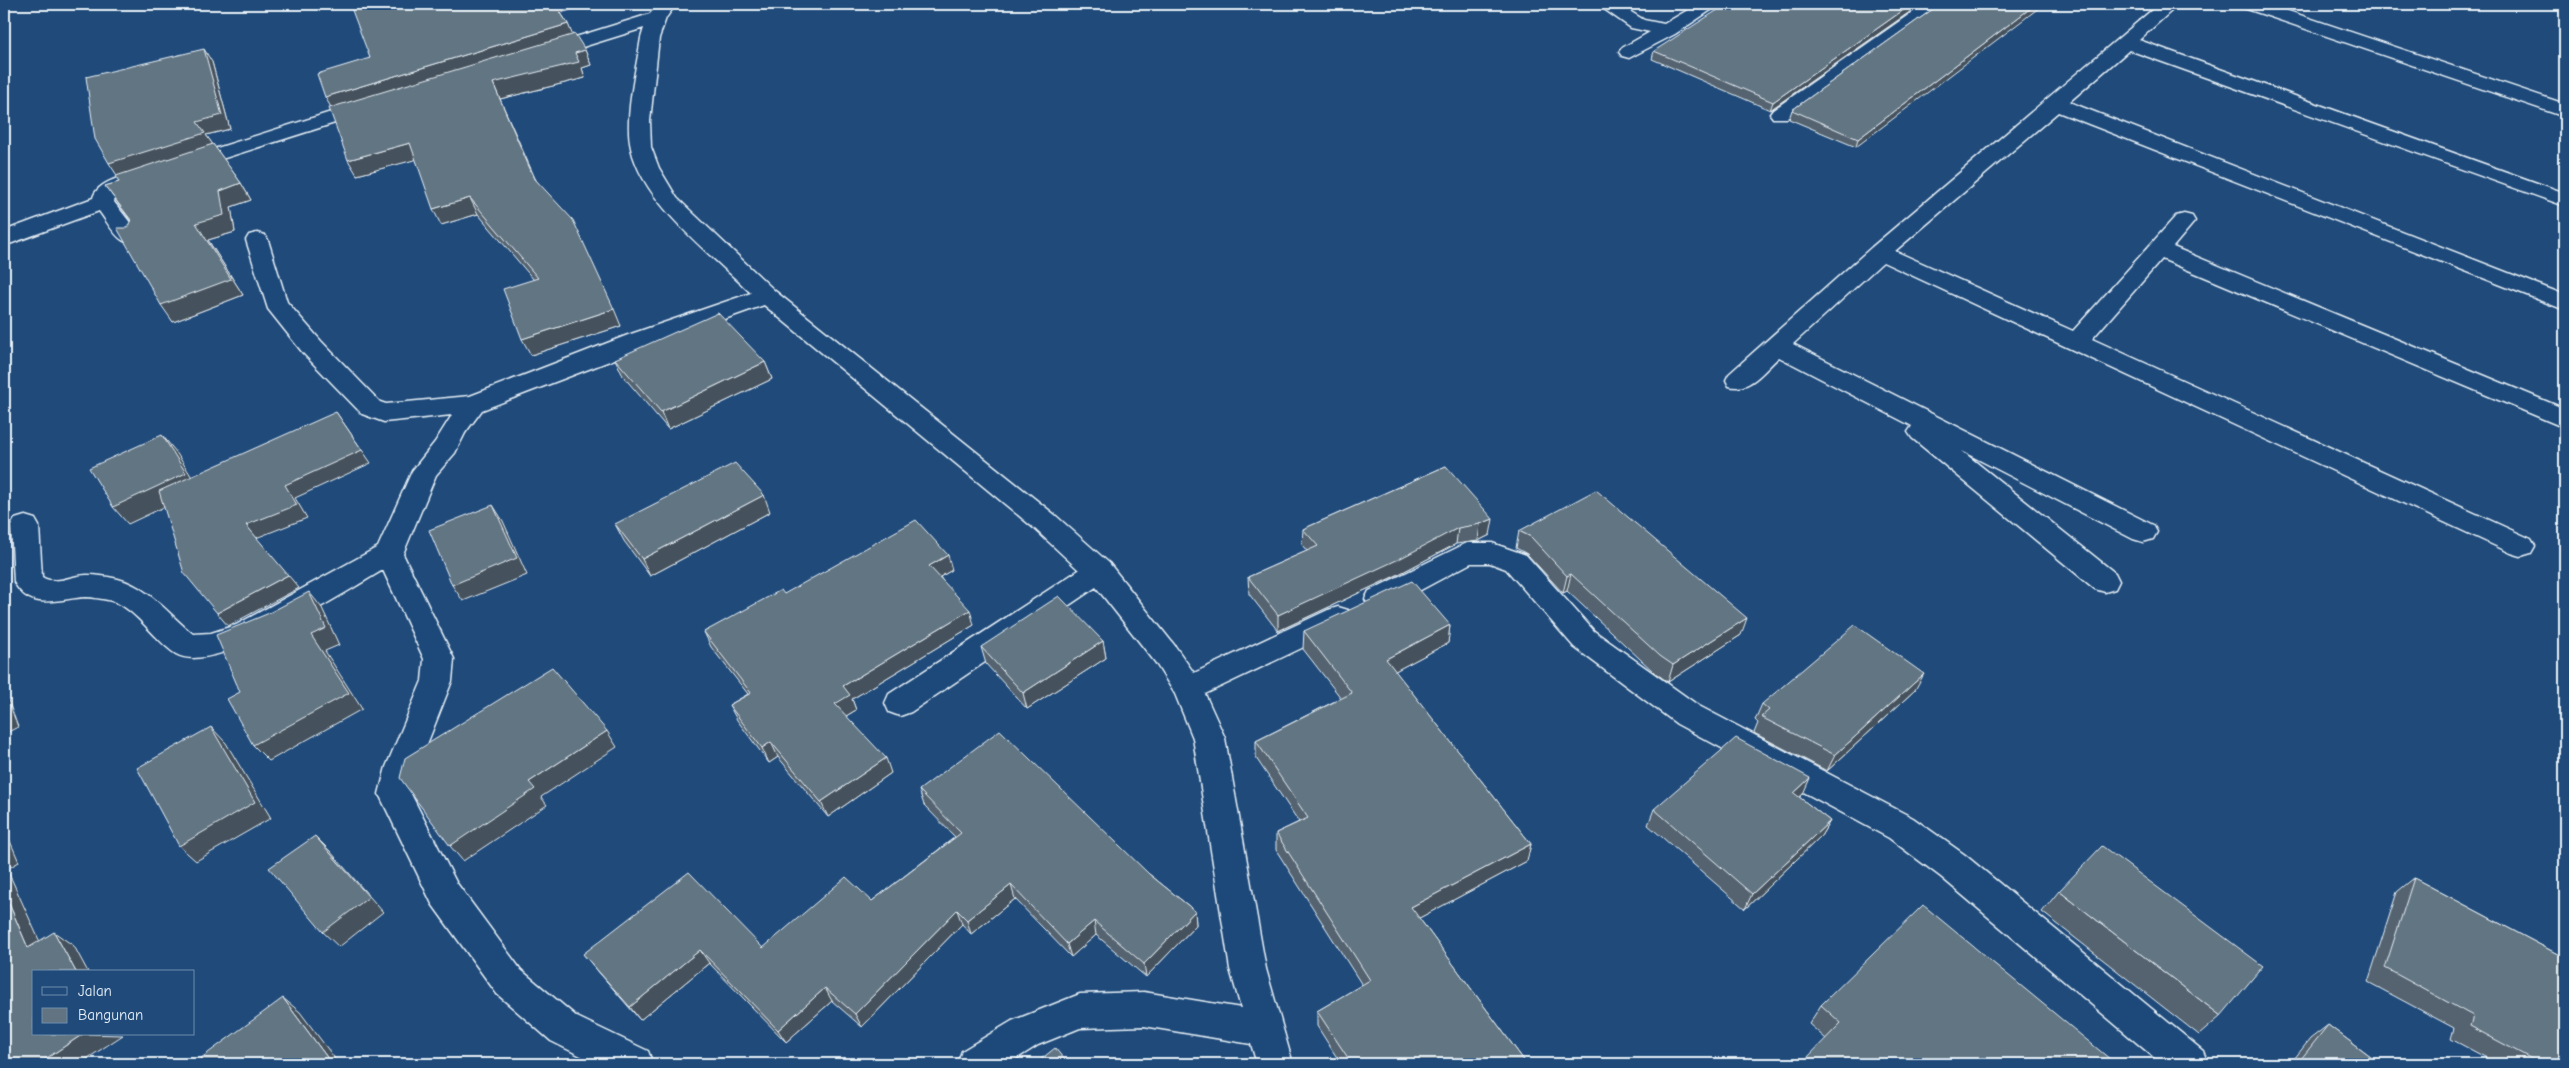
<svg xmlns="http://www.w3.org/2000/svg" width="2569" height="1068" font-family="'Comic Neue',sans-serif">
	<style>
		.lines { fill: none; stroke-linecap: round; stroke-linejoin: round }
		.street-casing { stroke: #e8f1f8; stroke-width: 3 }
		.street { fill: #1f4a7a; fill-rule: evenodd }
		.wall { fill: #546470; stroke: #e8f1f8 }
		.shaded-wall { fill: #45515b; stroke: #e8f1f8 }
		.building { fill: #627482; stroke: #e8f1f8 }
	</style>
	<rect width="100%" height="100%" fill="#1f4a7a"/>
	<filter id="ink" filterUnits="userSpaceOnUse"><feTurbulence type="fractalNoise" baseFrequency=".02" numOctaves="2"/><feDisplacementMap in="SourceGraphic" scale="10" xChannelSelector="R" yChannelSelector="G"/><feConvolveMatrix kernelMatrix="1 2 1 2 8 2 1 2 1" color-interpolation-filters="sRGB"/></filter>
	<g filter="url(#ink)">
		<g class="lines">
			<g class="street-casing">
				<g id="street">
					<path d="M658,4H676L666,18L659,38L650,121L651,147L659,168L677,198L775,291L1055,515L1109,563L1175,646L1194,673L1328,610L1338,607L1348,610L1352,618L1348,626L1205,694L1225,738L1266,969L1293,1064H1257L1251,1044L1144,1026L1080,1028L1038,1045L1008,1064H957L962,1051L1012,1021L1080,994L1144,992L1241,1008L1230,969L1193,738L1175,694L1155,662L1096,587L911,712L900,716L889,712L885,703L889,694L1079,570L1035,529L764,305L646,347L482,410L465,433L455,453L436,475L403,554L454,659L452,681L418,767L411,794L456,882L521,970L577,1017L648,1051L653,1064H597L551,1041L497,994L432,904L379,794L386,767L422,681L424,659L383,570C345,592 215,677 176,654C154,640 133,604 108,600C101,599 93,597 86,597C59,598 31,613 14,582L11,526L15,519L25,516L35,519L39,526L42,577C56,586 72,575 87,575C97,575 109,577 118,579C149,587 169,615 193,634L211,633L236,625L378,547L412,471L435,442L452,415L384,422L362,414L303,353L268,309L246,240L249,235L257,233L265,235L268,240L287,302L321,341L380,402L386,404L470,396L628,335L751,293C712,255 643,203 631,148C624,117 636,70 641,38L644,28L544,59L537,57L534,53L537,49L650,14Z"/>
					<path d="M1597,4H1618L1644,20L1664,24L1698,4H1720L1675,34L1629,58L1622,56L1619,52L1622,48L1650,32L1631,28Z"/>
					<path d="M1924,4H1945L1787,118H1773L1770,114L1773,110Z"/>
					<path d="M2159,4H2179L2139,40L2565,193V206L2129,50L2069,102L2565,295V310L2058,112L1895,251L2073,331L2176,216L2184,214L2192,216L2195,221L2173,247L2565,409V428L2162,259L2092,339L2531,539L2535,546L2531,553L2521,556L2511,553L1883,262L1793,344L2153,525L2157,532L2153,539L2143,542L2133,539L1962,451L2115,573L2119,581L2115,589L2105,592L2095,589L1912,438L1908,432L1912,426L1779,357C1764,370 1750,392 1729,386L1726,380L1729,374L1872,247Z"/>
					<path d="M2241,4H2267L2565,104V117L2244,8Z"/>
					<path d="M369,100L376,102L379,106L376,110L190,169L183,171L176,169L172,165L176,161Z"/>
					<path d="M142,172L150,173L153,178C146,188 126,191 115,197L114,202L142,238L139,243C119,248 110,225 99,211L4,246V231L93,198C97,181 127,175 142,172Z"/>
					<path d="M1467,543H1492L1526,555L1594,631L1699,706L1913,818L1965,855L2203,1051L2208,1064H2162L1941,877L1889,838L1677,724L1574,647L1506,569L1490,563H1471L1389,607L1379,610L1369,607L1365,599L1369,591Z"/>
				</g>
			</g>
			<use href="#street" class="street"/>
		</g>
		<g class="wall">
			<path d="M356,4H589L561,13L568,24L572,35L585,50L591,65L582,68L585,78L500,99L535,178L621,326L531,355L534,280L478,214L441,225L416,159L357,175L331,107L370,58Z"/>
			<path d="M1921,4L1770,110L1652,59L1654,51Z"/>
			<path d="M1940,4L1856,147L1789,119L1792,110Z"/>
			<path d="M212,62L230,129L206,135L241,183L251,200L231,207L235,232L208,240L243,295L173,322L127,228L131,221L105,186L119,182L118,176Z"/>
			<path d="M615,359L765,362L772,379L668,429L623,376Z"/>
			<path d="M1446,466L1490,535L1478,541L1456,544L1397,575L1278,631L1249,594L1248,577L1307,551L1302,545L1303,529Z"/>
			<path d="M770,512L650,576L624,541L615,524Z"/>
			<path d="M1519,531L1741,635L1668,682L1654,672L1567,591L1563,593L1527,554L1516,548Z"/>
			<path d="M952,570L940,577L974,625L852,699L856,710L846,716L891,773L828,817L778,757L769,763L737,720L729,705L748,694L711,647L704,632L784,594Z"/>
			<path d="M1450,625L1448,643L1395,671L1531,844L1527,861L1419,918L1526,1063L1525,1064H1341L1317,1026V1011L1362,985L1276,850V833L1299,822L1256,758V741L1341,698L1303,649L1304,631Z"/>
			<path d="M1103,641L1106,658L1027,709L986,664L981,647Z"/>
			<path d="M1915,690L1827,771L1754,733L1758,723L1755,720L1762,704Z"/>
			<path d="M919,790L1149,874L1195,911L1196,925L1146,977L1096,935L1071,957L1015,899L971,934L962,924L862,1027L832,1001L786,1042L709,963L640,1020L583,954L763,948L872,901L955,837L924,805Z"/>
			<path d="M1803,794L1799,797L1830,821L1821,836L1745,909L1648,825L1654,809Z"/>
			<path d="M2414,878L2565,958V1055L2564,1054L2561,1064H2498L2451,1039L2454,1028L2368,982L2397,892Z"/>
			<path d="M2059,891L2221,1016L2199,1035L2042,912Z"/>
			<path d="M1821,1005L2116,1064L1826,1039L1809,1024Z"/>
			<path d="M2328,1025L2380,1064H2290L2310,1039Z"/>
		</g>
		<g class="shaded-wall">
			<path d="M555,4H589L559,13Z"/>
			<path d="M1912,4H1921L1770,110L1773,102Z"/>
			<path d="M2036,4H2044L1856,147L1858,139Z"/>
			<path d="M568,24L573,36L332,109L325,97Z"/>
			<path d="M204,49L212,62L230,129L206,135L214,146L118,177L109,163L197,122Z"/>
			<path d="M585,50L591,65L582,68L585,78L500,99L493,83L575,53Z"/>
			<path d="M410,143L418,159L357,175L348,160Z"/>
			<path d="M241,183L251,200L231,207L235,232L208,240L243,295L173,322L161,305L196,223L220,191Z"/>
			<path d="M470,198L478,214L441,225L433,209Z"/>
			<path d="M614,309L621,326L531,355L522,339Z"/>
			<path d="M765,362L772,379L668,429L661,412Z"/>
			<path d="M336,412L371,463L295,498L307,518L256,538L246,525L285,485Z"/>
			<path d="M162,435L176,452L200,490L128,524L113,507Z"/>
			<path d="M764,495L770,512L650,576L642,559Z"/>
			<path d="M493,505L503,521L527,575L463,601L452,585Z"/>
			<path d="M1493,519L1490,535L1478,541L1480,524Z"/>
			<path d="M1458,528L1456,544L1397,575L1278,631V615Z"/>
			<path d="M948,555L952,570L933,581L929,566Z"/>
			<path d="M1571,574L1567,591L1563,593L1567,576Z"/>
			<path d="M288,575L299,588L228,626L217,613Z"/>
			<path d="M309,592L322,608L339,645L325,651L362,709L269,761L253,745L311,635Z"/>
			<path d="M970,610L974,625L852,699L856,710L841,719L835,704L843,686Z"/>
			<path d="M1747,618L1741,635L1668,682L1673,665Z"/>
			<path d="M1450,625L1448,643L1384,677L1386,659Z"/>
			<path d="M1103,641L1106,658L1027,709L1023,693Z"/>
			<path d="M1924,674L1915,690L1827,771L1835,755Z"/>
			<path d="M4,689L18,727L4,734Z"/>
			<path d="M211,727L226,743L271,818L196,861L179,846Z"/>
			<path d="M607,731L617,747L541,797L547,805L463,861L450,846L529,782Z"/>
			<path d="M771,742L778,757L769,763L762,748Z"/>
			<path d="M886,758L891,773L828,817L821,802Z"/>
			<path d="M1810,778L1803,794L1787,808L1794,793Z"/>
			<path d="M1830,821L1821,836L1745,909L1752,894Z"/>
			<path d="M4,827L19,862L7,869L49,962L28,948L4,892Z"/>
			<path d="M315,836L330,851L383,912L339,947L323,932Z"/>
			<path d="M1531,844L1527,861L1408,924L1411,907Z"/>
			<path d="M1011,885L1015,899L971,934L967,920Z"/>
			<path d="M957,910L962,924L862,1027L855,1014Z"/>
			<path d="M1195,911L1196,925L1146,977L1144,964Z"/>
			<path d="M1094,921L1096,935L1071,957L1067,944Z"/>
			<path d="M54,932L74,946L88,972H76Z"/>
			<path d="M700,950L709,963L640,1020L630,1007Z"/>
			<path d="M825,988L832,1001L786,1042L778,1030Z"/>
			<path d="M283,998L300,1012L339,1064H332Z"/>
			<path d="M83,1034L123,1035L79,1064H38Z"/>
		</g>
		<g class="building">
			<path d="M356,4H555L568,24L325,97L317,74L370,58L350,5Z"/>
			<path d="M1727,4H1912L1773,102L1654,51Z"/>
			<path d="M1940,4H2036L1858,139L1792,110Z"/>
			<path d="M575,34L585,50L575,53L579,62L493,83L534,178L573,220L614,309L522,339L503,289L538,278L470,198L433,209L410,143L348,160L329,108Z"/>
			<path d="M204,49L222,115L197,122L205,133L109,163L95,139L86,77Z"/>
			<path d="M213,144L241,183L220,191L224,215L196,223L231,279L161,305L117,228H127L131,220L105,186L119,182L116,176Z"/>
			<path d="M718,313L765,362L661,412L615,359Z"/>
			<path d="M336,412L362,450L285,485L297,505L246,525L288,575L217,613L184,573L159,491Z"/>
			<path d="M162,435L186,473L113,507L89,468Z"/>
			<path d="M735,463L764,495L642,559L615,524Z"/>
			<path d="M1446,466L1493,519L1480,524L1458,528L1399,559L1278,615L1248,577L1318,546L1303,529Z"/>
			<path d="M1596,490L1747,618L1673,665L1660,656L1571,574L1567,576L1531,537L1519,531Z"/>
			<path d="M493,505L517,558L452,585L429,530Z"/>
			<path d="M916,520L948,555L929,566L970,610L843,686L850,695L835,704L886,758L821,802L771,742L762,748L729,705L751,693L704,632L781,590L784,594Z"/>
			<path d="M1412,581L1450,625L1386,659L1531,844L1411,907L1526,1063L1524,1064H1352L1317,1011L1370,980L1276,833L1308,818L1256,741L1352,693L1304,631Z"/>
			<path d="M309,592L326,628L311,635L349,693L253,745L227,699L240,692L216,635L267,614Z"/>
			<path d="M1059,596L1103,641L1023,693L981,647Z"/>
			<path d="M1855,625L1924,674L1835,755L1761,717L1769,710L1762,704Z"/>
			<path d="M552,667L607,731L529,782L535,789L450,846L400,778L405,758Z"/>
			<path d="M211,727L255,802L179,846L137,768Z"/>
			<path d="M1000,730L1149,874L1195,911L1144,964L1094,921L1067,944L1011,885L967,920L957,910L855,1014L825,988L778,1030L700,950L630,1007L583,954L689,872L763,948L846,877L872,901L961,833L919,790Z"/>
			<path d="M1736,738L1810,778L1794,793L1830,821L1752,894L1654,809Z"/>
			<path d="M315,836L369,897L323,932L269,868Z"/>
			<path d="M2102,846L2263,966L2221,1016L2059,891Z"/>
			<path d="M2414,878L2565,958V1050L2561,1064H2541L2470,1026L2473,1016L2385,968Z"/>
			<path d="M4,892L28,948L54,932L76,972H34V1034H83L38,1064H4Z"/>
			<path d="M1923,905L2116,1064H1801L1841,1023L1821,1005Z"/>
			<path d="M283,998L332,1064H193Z"/>
			<path d="M2328,1025L2380,1064H2297Z"/>
			<path d="M1055,1048L1068,1064H1035Z"/>
		</g>
	</g>
	<rect width="2569" height="1068" fill="none" stroke="#1f4a7a" stroke-width="20"/>
	<rect x="10" y="10" width="2549" height="1048" fill="none" stroke="#e8f1f8" stroke-width="2" filter="url(#ink)"/>
	<rect x="32" y="970" width="162" height="65" fill="#1f4a7a" stroke="#6f8dac"/>
	<rect x="42" y="987" width="25" height="8" fill="#1f4a7a" stroke="#6f8dac"/>
	<text x="78" y="996" font-size="15" fill="#e8f1f8">Jalan</text>
	<rect x="42" y="1008" width="25" height="15" fill="#627482" stroke="#6f8dac"/>
	<text x="78" y="1020" font-size="15" fill="#e8f1f8">Bangunan</text>
</svg>
